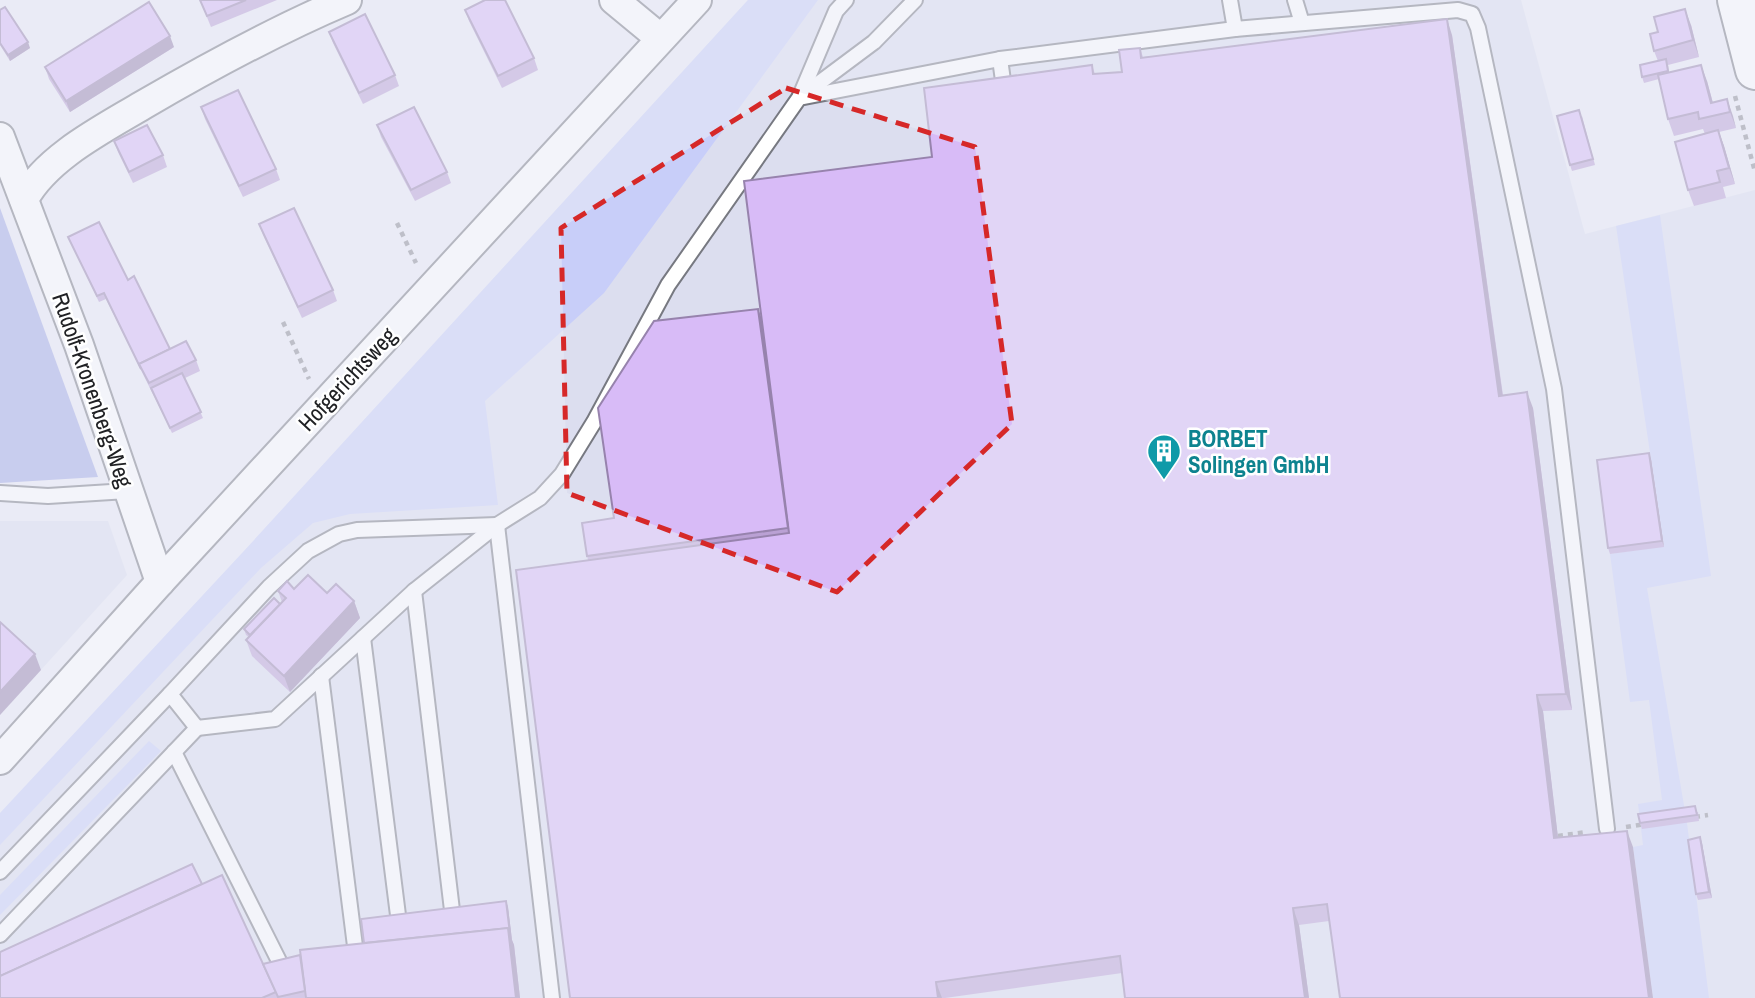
<svg xmlns="http://www.w3.org/2000/svg" width="1755" height="998" font-family="'Archivo Narrow',sans-serif">
	<style>
		.built { fill: #dcdeef }
		.green { fill: #c8cef9 }
		.forest { fill: #a1a8e4 }
		.lines { fill: none; stroke-linecap: round; stroke-linejoin: round }
		.service-casing { stroke: #777981; stroke-width: 18 }
		.minor-casing { stroke: #777981; stroke-width: 32 }
		.secondary-casing { stroke: #777981; stroke-width: 42 }
		.path { stroke: #8a8b92; stroke-width: 4.5; stroke-dasharray: 5 5; stroke-linecap: butt }
		.service { stroke: #fff; stroke-width: 14 }
		.minor { stroke: #fff; stroke-width: 28 }
		.secondary { stroke: #fff; stroke-width: 38 }
		.wall { fill: #baa1d4 }
		.shaded-wall { fill: #9783ad }
		.building { fill: #d8bbf7; stroke: #9783ad; stroke-width: 2 }
		.marked { fill: none; stroke: #d62828; stroke-width: 5; stroke-dasharray: 14 9; stroke-linejoin: round }
		.labels { text-anchor: middle; dominant-baseline: central; stroke-width: 5; stroke-linejoin: round; paint-order: stroke }
		.street-label { font-size: 23px; fill: #202124; stroke: #fff }
		.culture-label { font-size: 23px; font-weight: bold; fill: #0d838f; stroke: #fff; text-anchor: start }
	</style>
	<rect width="100%" height="100%" fill="#eaebf5"/>
	<g class="built">
		<path d="M748,0H1521L1585,234L1755,190V998H0V814L244,551Z"/>
		<path d="M0,521H108L127,575L0,715Z"/>
	</g>
	<g class="green">
		<path d="M748,0H818L604,293L485,401L498,505L350,514L313,523L261,568L0,845V813L244,551Z"/>
		<path d="M1660,215L1711,576L1647,588L1687,823L1709,998H1653L1633,847L1643,845L1638,804L1662,800L1649,700L1630,702L1610,554L1664,546L1616,226Z"/>
		<path d="M149,741L161,751L0,915V895Z"/>
	</g>
	<path class="forest" d="M0,208L98,477L0,483Z"/>
	<g class="lines">
		<g class="service-casing">
			<g id="service">
				<path d="M1230,0L1235,29"/>
				<path d="M1295,0L1302,23"/>
				<path d="M1000,59L1005,95"/>
				<path d="M803,95L874,42L915,0"/>
				<path d="M800,96L836,11L846,0"/>
				<path d="M0,493L48,496L127,491"/>
				<path d="M414,591L454,927"/>
				<path d="M363,638L400,931"/>
				<path d="M321,676L357,962"/>
				<path d="M170,694L269,587L308,551L339,534L357,530L497,525L552,998"/>
				<path d="M197,728L275,719L414,591L497,525L540,498L562,474L594,422L668,285L799,98L1000,59L1235,29L1458,10L1472,14L1478,28L1554,389L1607,829"/>
				<path d="M174,752L284,971"/>
				<path d="M0,872L170,694L197,728L0,935"/>
			</g>
		</g>
		<g class="minor-casing">
			<g id="minor">
				<path d="M614,0L660,38"/>
				<path d="M0,137L79,345L160,582"/>
				<path d="M24,199C47,157 103,129 143,105C210,66 276,30 347,0"/>
				<path d="M0,760L160,582L697,0"/>
			</g>
		</g>
		<g class="secondary-casing">
			<path id="secondary" d="M1737,0L1755,70"/>
		</g>
		<g class="path">
			<path d="M1735,96L1755,172"/>
			<path d="M397,223L416,263"/>
			<path d="M283,322L309,379"/>
			<path d="M1695,817L1708,815"/>
			<path d="M1626,827L1645,824"/>
			<path d="M1558,836L1586,832"/>
		</g>
		<use href="#service" class="service"/>
		<use href="#minor" class="minor"/>
		<use href="#secondary" class="secondary"/>
	</g>
	<g class="wall">
		<path d="M200,0H277L211,27Z"/>
		<path d="M0,10L30,48L10,61L0,45Z"/>
		<path d="M465,10L534,58L538,70L502,88L469,21Z"/>
		<path d="M1691,25L1699,57L1668,65L1669,72L1707,81L1713,103L1727,99L1736,128L1719,132L1724,146L1735,184L1723,187L1726,198L1694,206L1688,190L1705,134L1703,129L1674,136L1668,119L1659,79L1644,83L1642,77L1658,61L1654,51Z"/>
		<path d="M329,32L395,75L399,86L363,104L333,43Z"/>
		<path d="M1452,35L1503,395L1533,408L1572,710L1543,711L1558,838L1633,847L1329,921L1299,925L1309,998H1125L1122,973L945,998H570L588,560L587,556L758,309L761,317L932,157L1092,65L1095,74L1122,72L1140,48L1143,57Z"/>
		<path d="M174,47L70,112L49,79L45,67Z"/>
		<path d="M201,107L276,169L280,180L243,197L205,119Z"/>
		<path d="M1582,116L1595,165L1572,171L1570,165Z"/>
		<path d="M377,125L447,172L451,183L415,201L381,137Z"/>
		<path d="M114,141L163,155L167,167L133,183L118,152Z"/>
		<path d="M259,224L333,290L337,301L302,318L263,235Z"/>
		<path d="M68,237L128,280L170,349L196,360L200,371L185,378L203,418L172,433L106,299L99,302Z"/>
		<path d="M1651,459L1664,547L1610,554L1608,548Z"/>
		<path d="M294,589L327,593L354,601L360,618L290,692L252,656L246,640L249,637L246,635L244,629L282,602L278,591Z"/>
		<path d="M1698,812L1699,821L1642,829L1640,823Z"/>
		<path d="M1700,837L1702,843L1712,898L1698,900L1696,894Z"/>
		<path d="M202,884L263,964L364,943L506,901L508,907L512,940L514,945L520,998H0Z"/>
	</g>
	<g class="shaded-wall">
		<path d="M1685,9L1691,25L1699,57L1693,40Z"/>
		<path d="M1447,19L1452,35L1505,412L1499,396Z"/>
		<path d="M170,36L174,47L70,112L66,101Z"/>
		<path d="M28,42L30,48L10,61L8,55Z"/>
		<path d="M1701,65L1707,81L1716,115L1711,103Z"/>
		<path d="M1727,99L1733,116L1736,128L1730,112Z"/>
		<path d="M1718,130L1724,146L1735,184L1729,168Z"/>
		<path d="M758,309L766,330L795,549L788,528Z"/>
		<path d="M1527,392L1533,408L1572,710L1566,694Z"/>
		<path d="M1649,453L1651,459L1664,547L1662,541Z"/>
		<path d="M354,601L360,618L290,692L284,676Z"/>
		<path d="M35,654L41,670L0,715V692Z"/>
		<path d="M1537,695L1543,711L1560,854L1554,838Z"/>
		<path d="M1627,831L1633,847L1653,998H1649Z"/>
		<path d="M1700,837L1702,843L1712,898L1709,892Z"/>
		<path d="M506,901L508,907L512,940L514,945L520,998H516L508,928Z"/>
		<path d="M1293,908L1299,925L1309,998H1305Z"/>
		<path d="M936,982L942,998H938Z"/>
	</g>
	<g class="building">
		<path d="M200,0H246L207,16Z"/>
		<path d="M485,0H505L534,58L498,76L465,10Z"/>
		<path d="M149,2L170,36L66,101L45,67Z"/>
		<path d="M5,7L28,42L8,55L0,43V10Z"/>
		<path d="M1685,9L1693,40L1654,51L1650,34L1658,32L1654,17Z"/>
		<path d="M365,14L395,75L359,93L329,32Z"/>
		<path d="M1447,19L1499,396L1527,392L1566,694L1537,695L1554,838L1627,831L1649,998H1340L1327,904L1293,908L1305,998H1125L1120,956L936,982L938,998H570L516,570L789,533L744,181L932,157L924,88L1092,65L1093,74L1122,72L1119,50L1140,48L1141,58Z"/>
		<path d="M1666,59L1668,71L1642,77L1640,65Z"/>
		<path d="M1701,65L1711,103L1727,99L1730,112L1699,119L1698,112L1668,119L1658,75Z"/>
		<path d="M238,90L276,169L239,186L201,107Z"/>
		<path d="M414,107L447,172L411,190L377,125Z"/>
		<path d="M1579,110L1593,159L1570,165L1557,116Z"/>
		<path d="M147,125L163,155L129,172L114,141Z"/>
		<path d="M1718,130L1729,168L1717,171L1720,182L1688,190L1675,142Z"/>
		<path d="M294,208L333,290L298,307L259,224Z"/>
		<path d="M99,222L128,280L134,276L170,349L139,364L141,369L104,293L97,296L68,237Z"/>
		<path d="M758,309L788,528L587,556L582,523L614,518L598,408L654,321Z"/>
		<path d="M186,341L196,360L149,383L139,364Z"/>
		<path d="M182,373L201,412L170,428L151,388Z"/>
		<path d="M1649,453L1662,541L1608,548L1597,460Z"/>
		<path d="M308,575L327,593L336,584L354,601L284,676L246,640L286,598L278,591L287,581L294,589Z"/>
		<path d="M274,598L280,604L250,635L244,629Z"/>
		<path d="M0,622L35,654L0,692Z"/>
		<path d="M1695,806L1697,815L1640,823L1638,814Z"/>
		<path d="M1700,837L1709,892L1696,894L1688,840Z"/>
		<path d="M192,864L202,884L0,976V952Z"/>
		<path d="M222,875L276,992L262,998H0V976Z"/>
		<path d="M506,901L510,934L508,928L364,943L361,919Z"/>
		<path d="M508,928L516,998H306L300,950Z"/>
		<path d="M300,955L305,991L278,997L263,964Z"/>
	</g>
	<path d="M0 0H1755V998H0ZM786,88L975,147L1012,424L837,592L567,493L561,228Z" fill="#eaebf5" fill-opacity=".55" fill-rule="evenodd"/>
	<path class="marked" d="M786,88L975,147L1012,424L837,592L567,493L561,228Z"/>
	<defs>
		<g id="building-pin" transform="scale(1.75)"><path d="M0 17L-7.5 6A9.5 9.5 0 1 1 7.5 6Z" fill="#0f9aa8" stroke="#fff"/><path d="M-4-6H4V6H1V3H-1V6H-4ZM-2.5-4.3h1.7v1.8h-1.7ZM.8-4.3h1.7v1.8H.8ZM-2.5-1h1.7V.8h-1.7ZM.8-1h1.7V.8H.8Z" fill="#fff"/></g>
	</defs>
	<g fill-rule="evenodd">
		<use href="#building-pin" x="1164" y="451"/>
	</g>
	<g class="labels">
		<g class="street-label">
			<text transform="translate(347 379) rotate(-47)">Hofgerichtsweg</text>
			<text transform="translate(93 390) rotate(71)">Rudolf-Kronenberg-Weg</text>
		</g>
		<g class="culture-label">
			<text x="1188" y="438">BORBET<tspan x="1188" dy="26">Solingen GmbH</tspan></text>
		</g>
	</g>
</svg>
